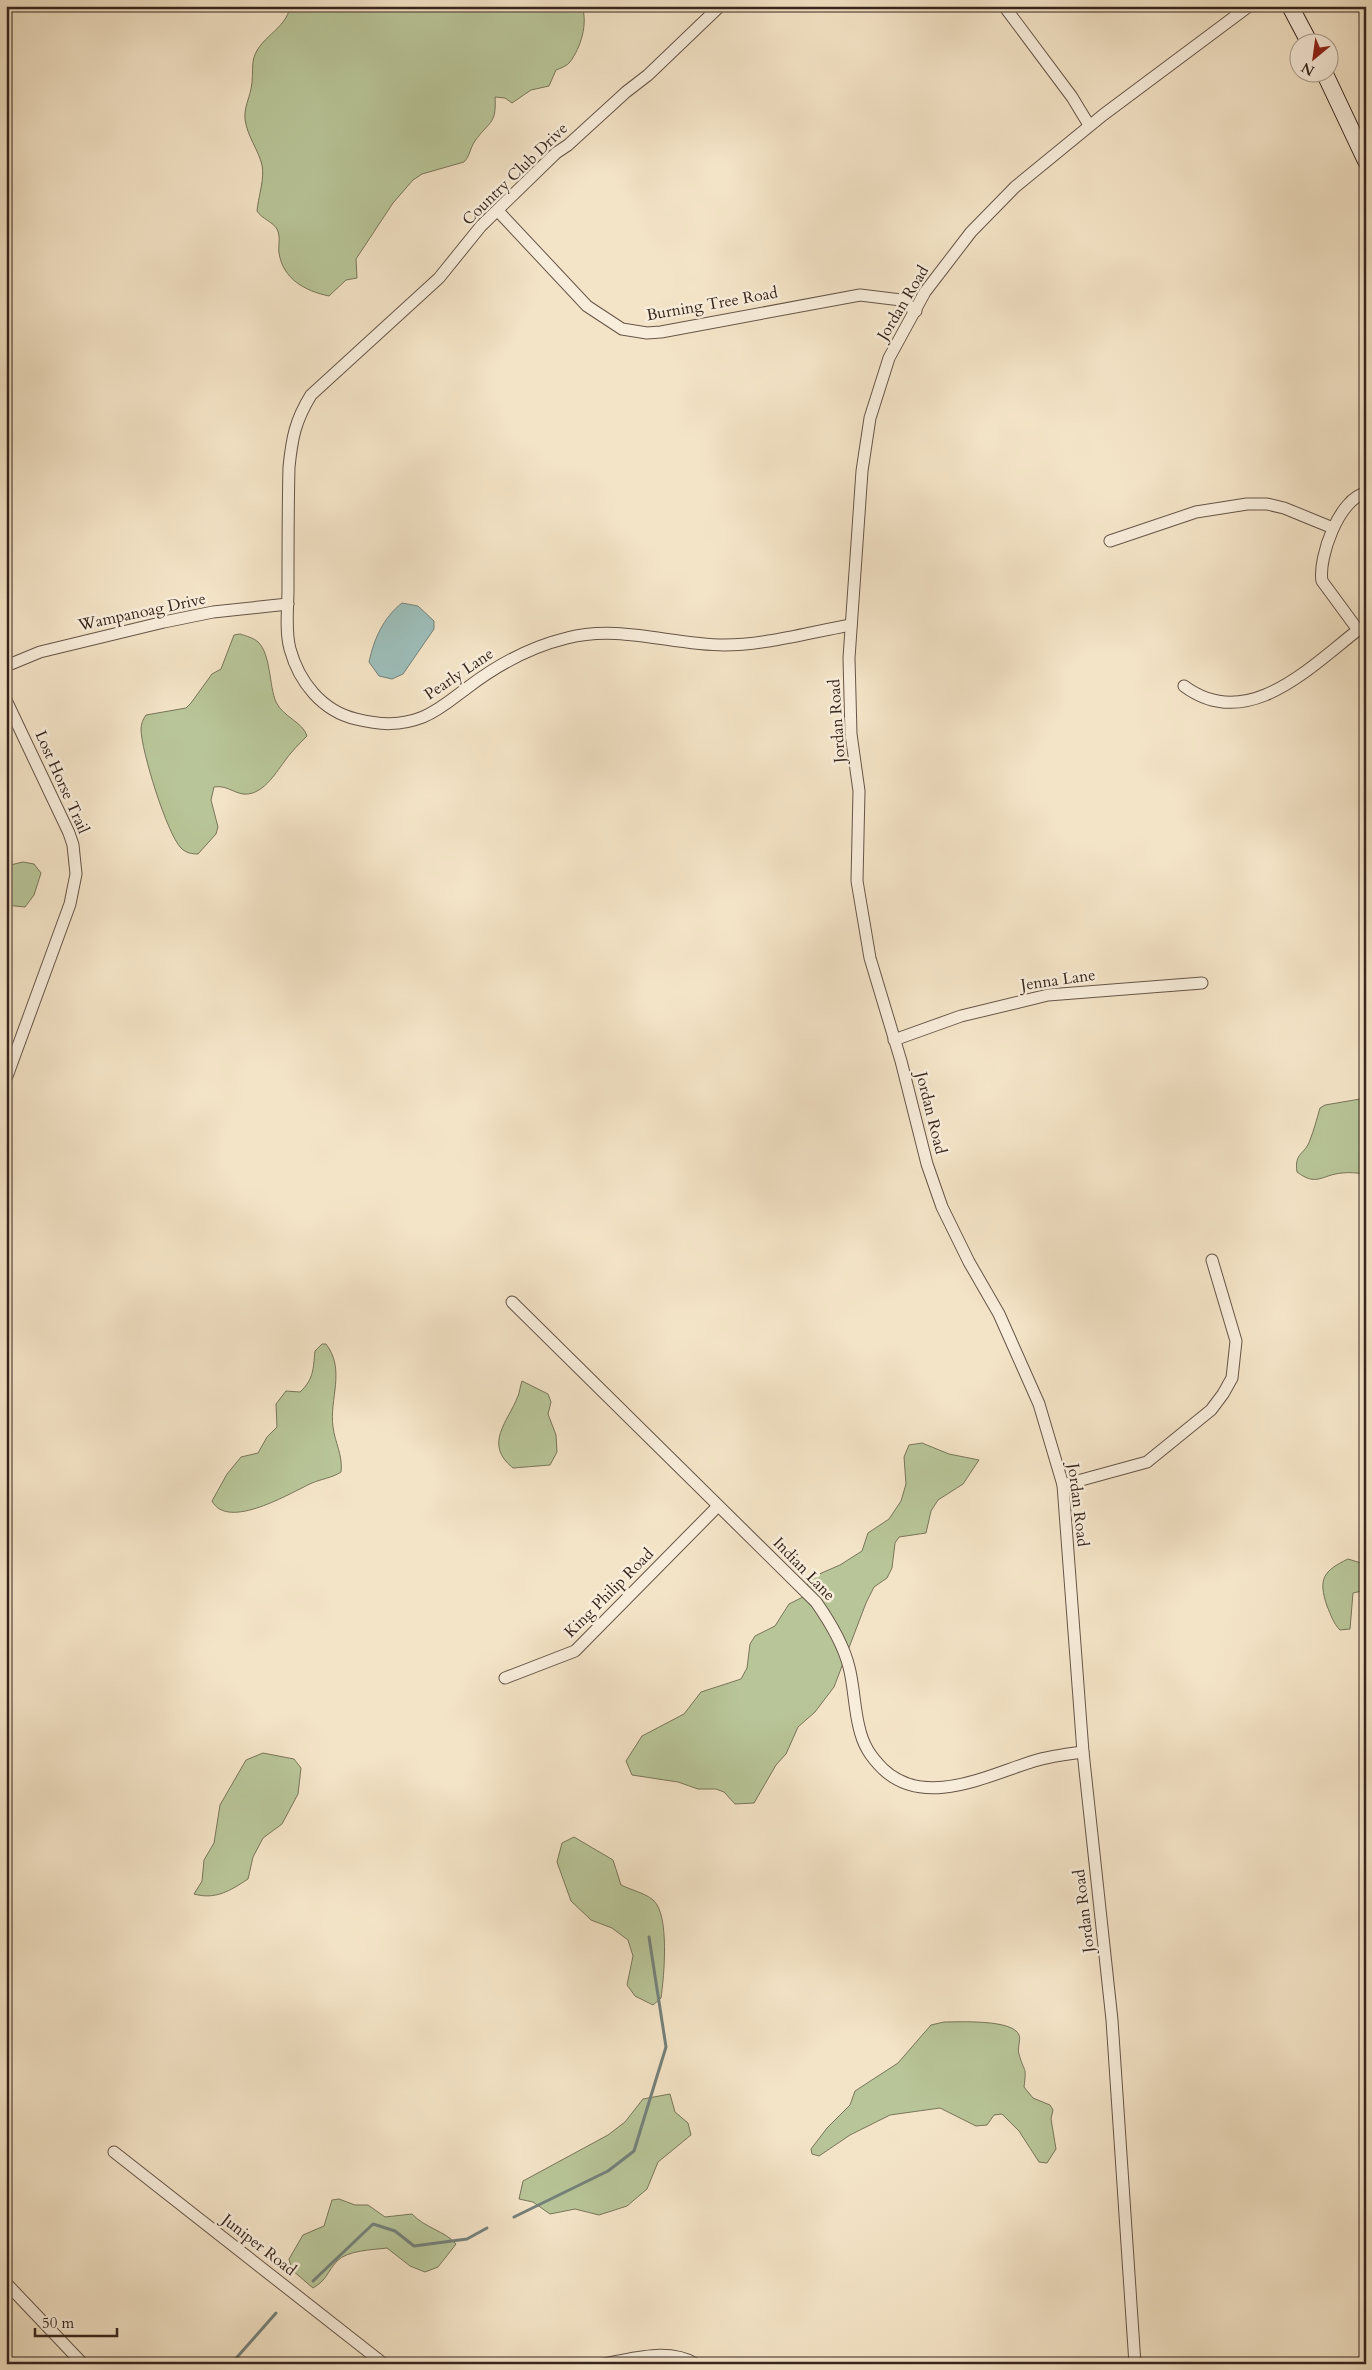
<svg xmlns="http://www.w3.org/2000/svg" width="1372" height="2370" font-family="Cardo,serif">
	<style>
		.green { fill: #b8c598; stroke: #78755a }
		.water { fill: #9dbeba; stroke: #74817b }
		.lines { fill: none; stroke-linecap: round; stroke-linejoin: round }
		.stream { stroke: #74817b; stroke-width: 3 }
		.street-casing { stroke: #665548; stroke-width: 13 }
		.secondary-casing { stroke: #37251d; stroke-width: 18 }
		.street { stroke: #f8eddb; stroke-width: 11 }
		.secondary { stroke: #f8eddb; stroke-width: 16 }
		.labels { text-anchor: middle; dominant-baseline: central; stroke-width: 5; stroke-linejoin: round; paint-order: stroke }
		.street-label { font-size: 16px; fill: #37251d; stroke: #f8eddb }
	</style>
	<rect width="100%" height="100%" fill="#f4e4c7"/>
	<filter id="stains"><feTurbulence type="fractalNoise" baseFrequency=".004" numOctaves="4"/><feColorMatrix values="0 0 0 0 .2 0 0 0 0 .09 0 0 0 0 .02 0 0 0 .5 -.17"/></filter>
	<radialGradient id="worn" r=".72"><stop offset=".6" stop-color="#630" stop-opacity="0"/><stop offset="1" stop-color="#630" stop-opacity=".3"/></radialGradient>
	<g class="green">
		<path d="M290,6H400L410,11L417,6H582C588,24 581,47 570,62C567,66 561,68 556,70L549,86L531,90L512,103L505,98L495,97C497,125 488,122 475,141C470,148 470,156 464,162L422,174L413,180L393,203L356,259L357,278L346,280L329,296C305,291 283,279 279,253C278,245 281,237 277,229C273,222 262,219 257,211C258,198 265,178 262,165C258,149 247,136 245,119C244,108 249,99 251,89C253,80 252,71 253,62C256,38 287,30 290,6Z"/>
		<path d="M240,634C246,636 254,638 258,642C271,654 269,686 276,702C283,717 303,722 307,736C299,744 290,753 284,762C275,774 262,796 243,794C232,792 226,785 214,787L211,800L218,827L216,834L198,854C192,854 186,853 181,848C167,834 141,750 141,729C141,724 143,719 146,715L186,708L191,703L212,674L221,669L234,635Z"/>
		<path d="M23,862L34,864L41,873L34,895L25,907L6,905V866Z"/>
		<path d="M1366,1098V1174C1358,1173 1349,1172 1342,1173C1321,1175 1317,1187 1297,1172C1294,1152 1305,1155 1310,1140C1314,1130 1317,1118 1320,1108L1325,1105Z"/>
		<path d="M322,1344H326C346,1370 329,1399 333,1427C335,1443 343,1455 341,1472C332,1478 321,1479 312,1483C290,1493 228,1531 212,1501L227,1474L241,1457L258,1453L267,1437L277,1427L276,1404L286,1391L300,1392C314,1379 313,1369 315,1351Z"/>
		<path d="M522,1381L548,1394L551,1402L548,1414L556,1435L557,1452L550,1465L513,1468C483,1444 508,1422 518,1396C520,1391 520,1386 522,1381Z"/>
		<path d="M922,1443L949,1454L979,1460L963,1484L938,1500L931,1511L926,1533L899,1537L895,1543L892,1568L887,1578L874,1587L866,1603L834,1687L815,1712L798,1727L786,1754L776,1765L754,1803L735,1804L724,1792L716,1789H698L678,1782L632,1775L626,1761L642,1736L684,1714L701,1692L741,1679L747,1668L750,1644L755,1636L775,1626L789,1604L803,1597L810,1578L840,1565L862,1551L868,1533L889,1519L901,1501L906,1484L904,1457L909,1445Z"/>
		<path d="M1348,1559L1361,1563L1366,1569V1590L1353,1593L1350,1629L1340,1630C1333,1623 1331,1615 1327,1606C1318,1579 1323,1571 1348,1559Z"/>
		<path d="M263,1753L294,1759L301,1768L298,1794L282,1824L263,1838L253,1857L248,1879C230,1891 215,1900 194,1894L202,1881L204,1860L214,1843L220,1805L246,1760Z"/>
		<path d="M574,1837L613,1860L621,1885C631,1890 645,1893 653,1900C670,1914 664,1977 661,1998L653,2005L635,1996L627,1985L633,1956L628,1940L612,1928L591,1920L571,1901L557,1862L562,1843Z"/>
		<path d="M944,2022C959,2022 1013,2019 1019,2035C1021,2041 1017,2048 1019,2054C1024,2073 1027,2065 1024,2087L1033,2098L1050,2105L1053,2110L1051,2119L1056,2149L1047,2163L1039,2162L1019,2131L1002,2114L994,2115L987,2125L976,2126L940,2108L890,2115L850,2135L819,2156L812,2154L811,2149L827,2128L850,2105L855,2091L898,2063L931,2025Z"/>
		<path d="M670,2094L675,2112L688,2123L691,2135L658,2162L647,2189L627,2206L599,2215L575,2209L550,2214L533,2202L519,2199L523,2181L608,2135L625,2122L643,2099Z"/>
		<path d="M339,2199L355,2205H368L385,2217L412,2214C425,2228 445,2231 456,2244L438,2267L425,2272L410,2266L387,2248C372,2250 348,2250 337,2261C327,2272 327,2280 313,2288L292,2270L289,2259L303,2235L324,2226L332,2200Z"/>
	</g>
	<path class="water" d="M402,603L418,606L434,621V629L403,674L392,679L379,676L369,662C374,639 383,618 402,603Z"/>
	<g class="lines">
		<g class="stream">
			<path d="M514,2217L608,2171L634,2151L666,2047L649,1937"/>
			<path d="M313,2281L373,2224L395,2231L414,2246L467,2239L487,2228"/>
			<path d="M231,2364L276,2313"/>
		</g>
		<g class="street-casing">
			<g id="street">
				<path d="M720,6L648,75L626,92L568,145L556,153L481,226L439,278L311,395C295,421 292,438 289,467C288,508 288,548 288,589C288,608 285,631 290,649C299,682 322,711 356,719C380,725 400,726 423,717C440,710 452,699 467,688C497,665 530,647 567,638C619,624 672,645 724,645C766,645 810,632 851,625"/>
				<path d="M1004,6L1072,97L1089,125"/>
				<path d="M498,211L587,306L622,329L647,333L661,332L860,295L901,300L916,311"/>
				<path d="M1110,541L1196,512L1247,504H1267L1284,508L1333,528"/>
				<path d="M6,666L40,652L164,622L213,612L288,604"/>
				<path d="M1184,686C1247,733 1309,668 1358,630L1322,581C1318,558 1339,498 1366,493"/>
				<path d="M6,700L69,833L73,845L76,874L70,904L6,1079"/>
				<path d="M894,1040L961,1016L1048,995L1202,983"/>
				<path d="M512,1302L816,1602C830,1622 843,1643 849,1667C854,1686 854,1707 859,1727C863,1745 870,1756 883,1769C925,1809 988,1775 1034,1761C1050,1756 1067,1754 1083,1752"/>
				<path d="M1063,1485L1147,1462L1211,1410L1223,1394L1232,1378L1236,1341L1212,1260"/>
				<path d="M505,1678L575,1651L718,1506"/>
				<path d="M114,2152L384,2364"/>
				<path d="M6,2283L83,2364"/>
				<path d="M604,2364C634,2358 669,2348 696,2364"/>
				<path d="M1135,2364L1112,2020L1083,1752L1063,1485L1039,1404L999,1314L969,1262L942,1207L927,1164L901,1061L870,958L857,881L859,791L851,734L849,658L862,471L870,418L889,358L925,292L971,232L1015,187L1103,115L1249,6"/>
			</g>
		</g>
		<g class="secondary-casing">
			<g id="secondary">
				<path d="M1290,6L1309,42"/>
				<path d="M1324,72L1366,161"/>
			</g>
		</g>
		<use href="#street" class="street"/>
		<use href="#secondary" class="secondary"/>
	</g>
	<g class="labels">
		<g class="street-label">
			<text transform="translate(515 174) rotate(-44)">Country Club Drive</text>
			<text transform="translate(903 303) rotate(-59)">Jordan Road</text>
			<text transform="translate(712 304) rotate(-10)">Burning Tree Road</text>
			<text transform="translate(142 612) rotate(-12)">Wampanoag Drive</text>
			<text transform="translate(459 674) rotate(-34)">Pearly Lane</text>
			<text transform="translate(837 721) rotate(-94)">Jordan Road</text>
			<text transform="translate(62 782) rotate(66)">Lost Horse Trail</text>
			<text transform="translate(1058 980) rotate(-8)">Jenna Lane</text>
			<text transform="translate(931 1113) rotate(76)">Jordan Road</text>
			<text transform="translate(1078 1505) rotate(83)">Jordan Road</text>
			<text transform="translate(804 1569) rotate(46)">Indian Lane</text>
			<text transform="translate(609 1593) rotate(-45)">King Philip Road</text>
			<text transform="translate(1084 1911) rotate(-97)">Jordan Road</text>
			<text transform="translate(259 2245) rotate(38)">Juniper Road</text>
		</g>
	</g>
	<rect width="1372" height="2370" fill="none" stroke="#f4e4c7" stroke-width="25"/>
	<rect x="8" y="8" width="1357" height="2355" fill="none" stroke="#37251d" stroke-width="2.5"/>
	<rect x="12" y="12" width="1347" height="2345" fill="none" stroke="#37251d"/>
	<g transform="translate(1314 58) rotate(209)"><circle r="24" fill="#f8eddb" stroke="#ab9d8f"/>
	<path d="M0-4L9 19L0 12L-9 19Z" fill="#8f2418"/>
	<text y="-8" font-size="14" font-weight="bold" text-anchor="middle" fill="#37251d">N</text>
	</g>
	<path d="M35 2328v8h82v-8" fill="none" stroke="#37251d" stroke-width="2.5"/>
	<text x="42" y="2328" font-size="15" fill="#37251d" stroke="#f8eddb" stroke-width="4" paint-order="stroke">50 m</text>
	<rect width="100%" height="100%" filter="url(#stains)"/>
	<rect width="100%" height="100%" fill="url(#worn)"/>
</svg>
